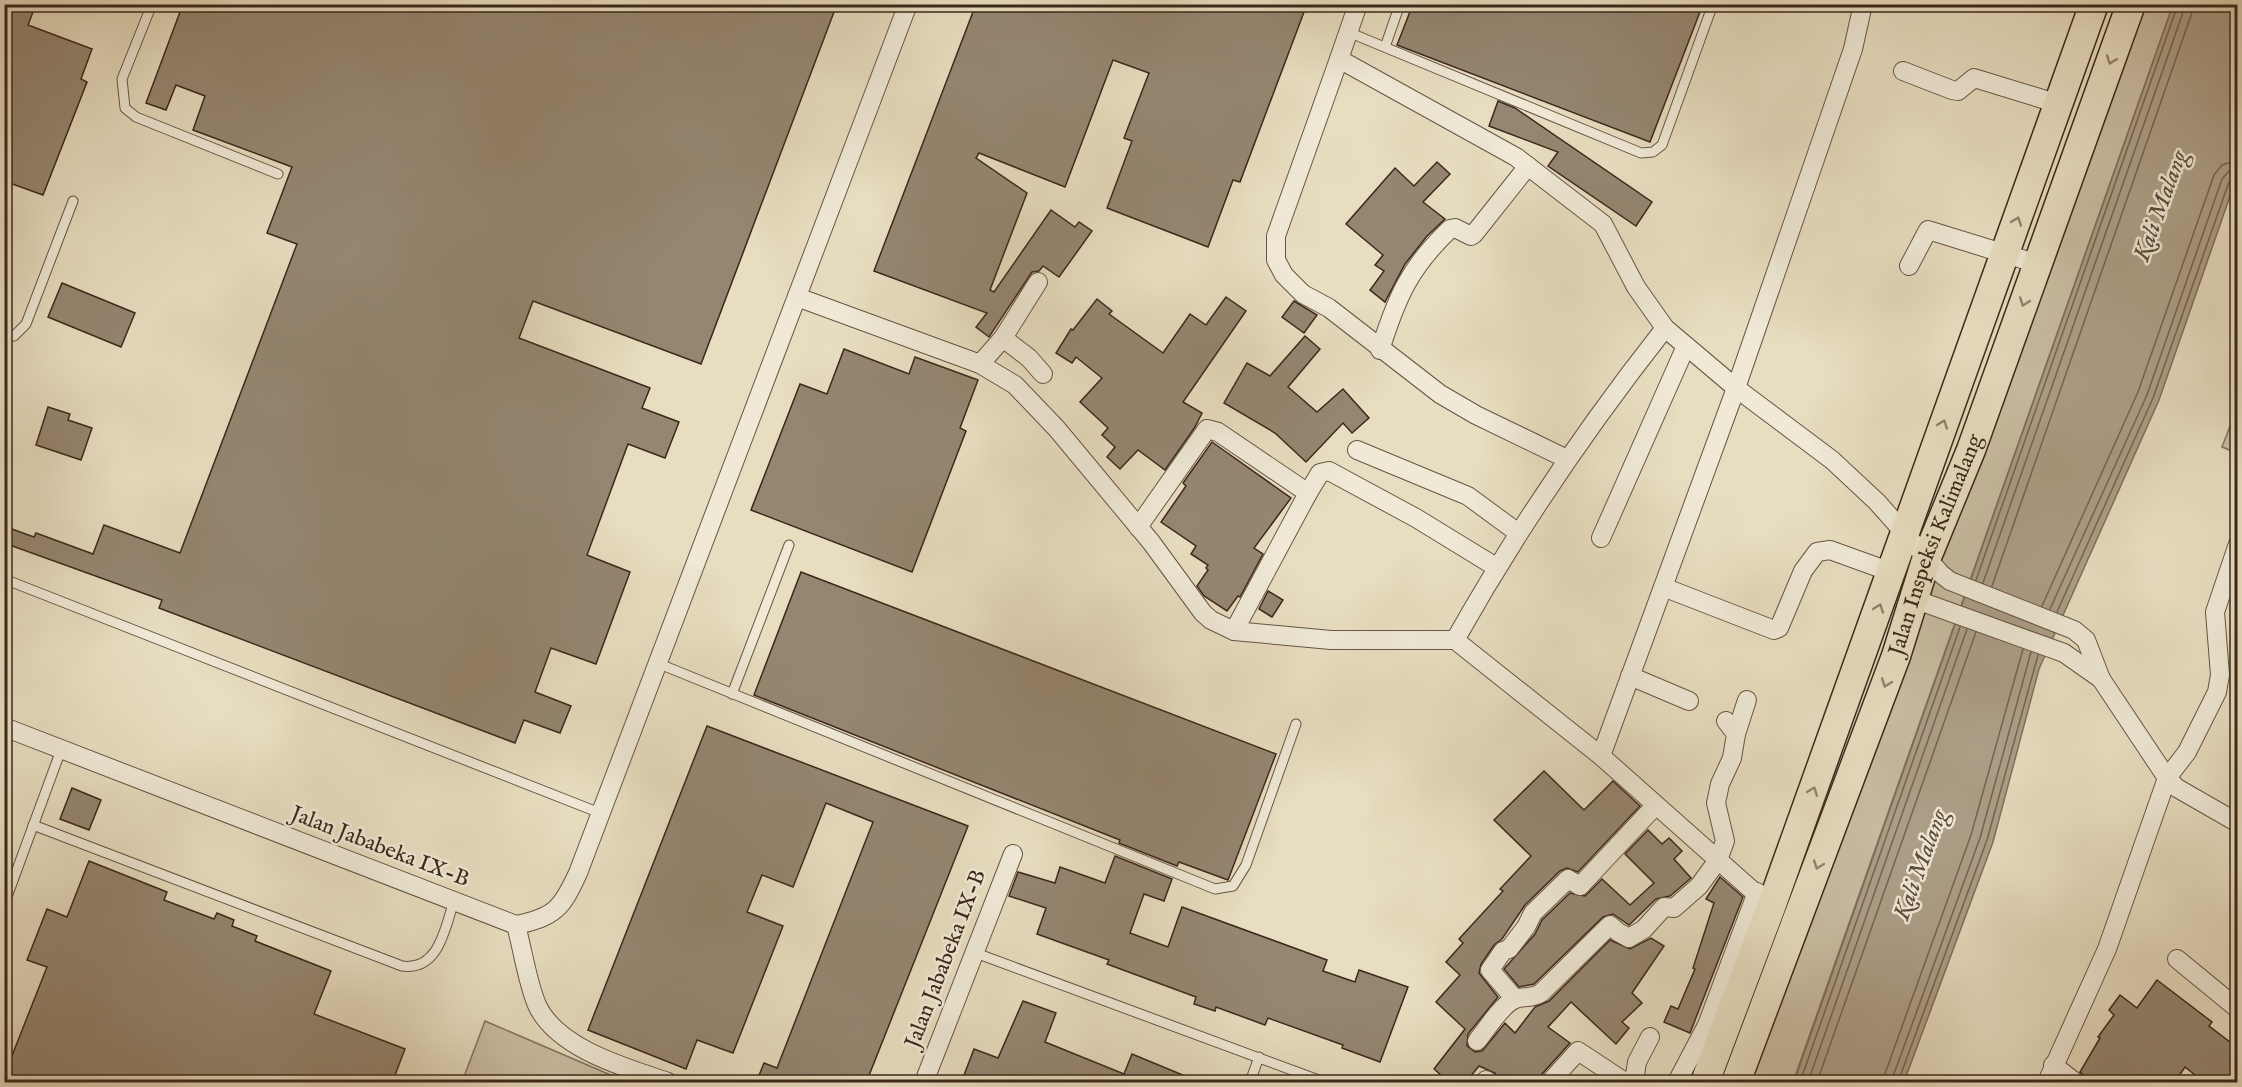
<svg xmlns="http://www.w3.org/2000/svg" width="2242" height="1087" font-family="'IM FELL English',serif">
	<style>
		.green { fill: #cabea4; stroke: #837360; stroke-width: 1.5 }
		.water { fill: #ad9f88; stroke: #806f5c; stroke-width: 1.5 }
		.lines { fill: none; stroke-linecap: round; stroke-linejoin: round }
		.shore { stroke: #746452; stroke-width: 1.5 }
		.river { stroke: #ad9f88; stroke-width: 36 }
		.building { fill: #958671; stroke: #3c281b; stroke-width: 1.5 }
		.lane-casing { stroke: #675544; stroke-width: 11 }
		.street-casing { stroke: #675544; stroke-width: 20 }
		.primary-casing { stroke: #3c281b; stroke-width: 31 }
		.lane { stroke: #efe9d6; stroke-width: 9 }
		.street { stroke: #efe9d6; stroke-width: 18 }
		.primary { stroke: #e7ddc0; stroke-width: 28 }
		.oneway { stroke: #92826e }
		.labels { text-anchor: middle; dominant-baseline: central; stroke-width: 5; stroke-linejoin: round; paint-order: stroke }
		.street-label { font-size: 22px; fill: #3c281b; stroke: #efe9d6 }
		.water-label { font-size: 24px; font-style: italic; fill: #5e4c3c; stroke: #efe9d6 }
	</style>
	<rect width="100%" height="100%" fill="#e7ddc0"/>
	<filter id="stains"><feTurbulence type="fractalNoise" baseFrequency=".00333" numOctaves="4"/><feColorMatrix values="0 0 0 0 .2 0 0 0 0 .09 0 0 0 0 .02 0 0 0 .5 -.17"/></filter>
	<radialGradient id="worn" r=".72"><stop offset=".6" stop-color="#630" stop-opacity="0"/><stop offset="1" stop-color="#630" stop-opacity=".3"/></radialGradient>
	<g class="green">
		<path d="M2131,5H2173L1793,1082H1736Z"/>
		<path d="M2237,408V453L2222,447Z"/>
		<path d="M485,1021L627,1082H462Z"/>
	</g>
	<path class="water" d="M2173,5H2237V176L2159,400L2039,669L1993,842L1904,1082H1794Z"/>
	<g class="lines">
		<g class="shore">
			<path d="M1976,580L2178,4"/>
			<path d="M1983,583L2186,4"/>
			<path d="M1992,586L2195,4"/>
			<path d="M2042,606L2138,392L2214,175L2222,165L2238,160"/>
			<path d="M2050,609L2147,395L2222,179L2229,171L2238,169"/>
			<path d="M2057,612L2153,398L2229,182L2238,177"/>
			<path d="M1800,1082L1960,627"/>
			<path d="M1808,1082L1967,629"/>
			<path d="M1817,1082L1976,632"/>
			<path d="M1882,1082L1971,835L2023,649"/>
			<path d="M1891,1082L1980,838L2031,652"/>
			<path d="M1898,1082L1987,840L2038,655"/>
		</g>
		<path class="river" d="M2011,618L2079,430"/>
	</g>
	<g class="building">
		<path d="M4,4H36L28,25L92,49L81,79L87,82L43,195L4,181Z"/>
		<path d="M183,4H837L701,364L533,301L519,338L650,388L642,408L679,422L665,458L628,444L587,555L630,572L596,664L551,648L535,692L571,706L560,733L524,720L515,743L159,608L162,600L4,543V526L34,537L36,533L93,554L104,525L180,553L297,244L267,233L292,167L193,130L205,96L176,85L166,110L146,103Z"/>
		<path d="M976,4H1307L1240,182L1233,180L1208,247L1107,208L1132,141L1124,138L1149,73L1113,60L1065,187L979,153L976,158L1027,193L990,290L994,292L1051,210L1075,227L1079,222L1092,231L1059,277L1043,266L1039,271L1032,272L989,337L976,327L987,313L874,271Z"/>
		<path d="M1413,4H1703L1650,142L1397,45Z"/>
		<path d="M1498,101L1515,108L1652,202L1636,226L1548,166L1558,152L1489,126Z"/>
		<path d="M1437,162L1450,174L1423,202L1445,219L1427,236L1405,264L1385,302L1370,290L1384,271L1375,265L1383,255L1346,224L1395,168L1414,186Z"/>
		<path d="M62,283L135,313L121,347L48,317Z"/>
		<path d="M1226,297L1246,311L1183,402L1202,413L1195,427L1165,470L1138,450L1120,469L1107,457L1115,447L1102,435L1108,428L1080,402L1102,378L1076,357L1072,363L1056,353L1071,329L1073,330L1097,299L1112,311L1109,314L1163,353L1190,314L1206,325Z"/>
		<path d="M1294,301L1317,315L1304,333L1282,317Z"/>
		<path d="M1305,336L1320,349L1288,387L1317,412L1343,389L1369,418L1352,433L1343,423L1306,462L1275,433L1224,403L1247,363L1270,376Z"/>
		<path d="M844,349L909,374L915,357L978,380L960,428L966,431L912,572L751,510L800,384L827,394Z"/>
		<path d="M48,407L70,414L68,420L92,428L81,460L36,445Z"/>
		<path d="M1212,442L1291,498L1254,548L1263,554L1240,597L1238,596L1227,611L1204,596L1197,586L1208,570L1206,568L1208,565L1191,554L1196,546L1161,522L1186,486L1183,483Z"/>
		<path d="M801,572L1276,754L1228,880L1179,862L1177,866L1119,843L1120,840L754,695Z"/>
		<path d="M1268,591L1283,600L1272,617L1259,609Z"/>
		<path d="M707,726L968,826L866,1083H756L764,1063L777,1068L873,822L826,803L793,887L762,875L747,912L783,926L733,1053L697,1040L686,1069L588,1030Z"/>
		<path d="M1544,771L1584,810L1613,781L1640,806L1578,872L1567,868L1560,871L1525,905L1502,939L1494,945L1481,964L1479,973L1498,997L1468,1034L1467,1046L1475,1052L1482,1051L1505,1023L1515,1033L1535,1007L1549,1001L1610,940L1630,949L1651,938L1664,946L1632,993L1642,1003L1622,1022L1629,1028L1616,1044L1571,1002L1548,1027L1570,1043L1542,1074L1539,1083H1500L1495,1073L1479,1066L1465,1083H1450L1434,1069L1465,1029L1436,1002L1460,975L1446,962L1463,943L1459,939L1503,891L1500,889L1531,856L1494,820Z"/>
		<path d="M72,788L101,800L89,830L60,819Z"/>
		<path d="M1648,830L1662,844L1669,838L1682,851L1674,859L1691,878L1670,896L1656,899L1629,925L1613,914L1603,917L1534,984L1519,987L1504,969L1535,934L1542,920L1570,893L1585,896L1602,879L1630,905L1654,883L1625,854Z"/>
		<path d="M1115,856L1172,879L1164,901L1144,894L1130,933L1168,947L1182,907L1327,960L1323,971L1355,982L1359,970L1408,987L1380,1062L1342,1048L1343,1045L1268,1018L1265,1025L1216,1007L1215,1011L1194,1004L1196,997L1107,964L1109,960L1037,934L1046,908L1009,896L1018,872L1055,883L1060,867L1105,883Z"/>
		<path d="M89,861L167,892L164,900L214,919L217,913L234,920L232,926L257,936L255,941L331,971L314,1014L405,1049L392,1083H4V1076L47,967L27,960L47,909L67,917Z"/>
		<path d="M1720,877L1743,897L1690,1033L1664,1022L1671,1006L1678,1009L1695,969L1693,968L1714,903L1706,899Z"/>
		<path d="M2157,980L2212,1022L2209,1026L2238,1048V1083H2205L2185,1067L2174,1083H2092L2080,1072L2100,1038L2098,1037L2114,1015L2109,1010L2120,995L2137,1008Z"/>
		<path d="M1023,1001L1056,1013L1045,1042L1124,1074L1132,1054L1202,1083H961L974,1049L998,1058Z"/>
	</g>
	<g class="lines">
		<g class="lane-casing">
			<g id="lane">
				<path d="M152,4L122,79L125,108L136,117L278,174"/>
				<path d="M1348,32L1641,153L1653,152L1662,145L1713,4"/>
				<path d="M1385,47L1400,4"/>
				<path d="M4,337L14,336L26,324L73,201"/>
				<path d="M4,579L600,813"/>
				<path d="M657,663L1215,889L1233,886L1246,865L1296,724"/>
				<path d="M732,694L789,545"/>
				<path d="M33,825L402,966C439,971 445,928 454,901"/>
				<path d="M4,905L61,750"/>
				<path d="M973,952L1324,1082"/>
				<path d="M1250,1082L1259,1057"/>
			</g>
		</g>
		<g class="street-casing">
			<g id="street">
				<path d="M1358,4L1339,59L1516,157L1603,224L1636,287L1665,328L1736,388L1832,460L1877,502L1941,574L1950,581L2074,630L2086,640L2101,679"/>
				<path d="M1339,59L1276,236V260L1284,275L1303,294L1329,308L1440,394L1476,415L1567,459"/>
				<path d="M1903,71L1952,90L1958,91L1974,78L2059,104"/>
				<path d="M1909,266L1928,230L2038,264"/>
				<path d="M797,297L980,364L1015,385L1057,429L1151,542L1203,613L1211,620L1234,631L1331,640H1455L1601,756L1771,907"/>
				<path d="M1003,338L1029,358L1043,374"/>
				<path d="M1380,350C1397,297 1409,268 1450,229L1455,228L1471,236L1474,234L1528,166"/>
				<path d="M980,364L1003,338L1038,282"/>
				<path d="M1357,450L1468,496L1517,532"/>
				<path d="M1308,493L1320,473L1329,471L1416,518L1496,567"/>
				<path d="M1138,527L1207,429L1218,432L1308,493L1234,631"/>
				<path d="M1601,538L1686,346"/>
				<path d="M1663,587L1774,630L1779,628L1803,571L1817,552L1830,550L1891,572"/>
				<path d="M1914,599L2064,653L2101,679L2167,778L2177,788L2238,823"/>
				<path d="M1455,640C1517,530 1587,427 1665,328"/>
				<path d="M1630,676L1689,701"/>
				<path d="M4,727L516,925"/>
				<path d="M1736,734L1747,700"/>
				<path d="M1601,756L1736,388L1853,49L1863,4"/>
				<path d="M516,925C555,917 562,908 578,873L908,4"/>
				<path d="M516,925C523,951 527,981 537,1005C557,1049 627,1068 668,1082"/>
				<path d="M2177,959L2238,1009"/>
				<path d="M1515,999L1490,970L1503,951L1509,949L1526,927L1533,913L1568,879L1580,886L1655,806"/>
				<path d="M1477,1041C1487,1029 1499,1008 1513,1000C1522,995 1529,1000 1541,993L1610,925L1618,932L1629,938L1644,929L1664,907L1674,908L1699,886L1718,860L1725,841L1716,803L1720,784L1732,758L1736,734L1726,721"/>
				<path d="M2053,1065L2075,1082"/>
				<path d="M1486,1080L1489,1082"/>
				<path d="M924,1082L1013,854"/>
				<path d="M1550,1082L1578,1051L1625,1082"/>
				<path d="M1634,1082L1637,1062L1650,1037"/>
				<path d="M1677,1082L1707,1025L1757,892"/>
				<path d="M2047,1082L2107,949L2167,778L2187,752L2217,692L2220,675L2215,612L2238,544"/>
			</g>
		</g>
		<g class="primary-casing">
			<g id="primary">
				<path d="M1705,1082L1771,907L2094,4"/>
				<path id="s1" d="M1736,1082L1896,656L1927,557L1971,450L2131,4"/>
			</g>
		</g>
		<use href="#lane" class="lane"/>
		<use href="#street" class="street"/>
		<use href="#primary" class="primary"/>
	</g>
	<defs><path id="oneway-chevron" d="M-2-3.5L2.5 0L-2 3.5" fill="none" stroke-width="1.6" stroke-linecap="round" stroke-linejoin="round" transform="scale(1.5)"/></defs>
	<g class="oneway">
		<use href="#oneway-chevron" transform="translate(2111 60) rotate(110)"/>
		<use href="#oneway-chevron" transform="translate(2017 221) rotate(-70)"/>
		<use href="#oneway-chevron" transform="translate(2024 302) rotate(110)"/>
		<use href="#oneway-chevron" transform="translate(1943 424) rotate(-70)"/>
		<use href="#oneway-chevron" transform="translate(1879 608) rotate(-70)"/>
		<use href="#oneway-chevron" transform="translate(1886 683) rotate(110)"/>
		<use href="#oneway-chevron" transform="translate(1813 791) rotate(-70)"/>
		<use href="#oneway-chevron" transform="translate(1818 865) rotate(110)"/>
	</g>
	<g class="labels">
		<g class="street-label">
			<text stroke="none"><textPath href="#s1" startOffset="573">Jalan Inspeksi Kalimalang</textPath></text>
			<text transform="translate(380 847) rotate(21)">Jalan Jababeka IX-B</text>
			<text transform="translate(946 959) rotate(-69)">Jalan Jababeka IX-B</text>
		</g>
		<g class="water-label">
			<text transform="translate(2161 206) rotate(-70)">Kali Malang</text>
			<text transform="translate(1921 865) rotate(-70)">Kali Malang</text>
		</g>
	</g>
	<rect width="2242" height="1087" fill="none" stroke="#e7ddc0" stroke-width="24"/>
	<rect x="6" y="6" width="2230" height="1075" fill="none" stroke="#3c281b" stroke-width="3"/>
	<rect x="12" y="12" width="2218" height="1063" fill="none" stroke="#3c281b" stroke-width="1.5"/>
	<rect width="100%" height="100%" filter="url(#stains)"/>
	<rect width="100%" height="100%" fill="url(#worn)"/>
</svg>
